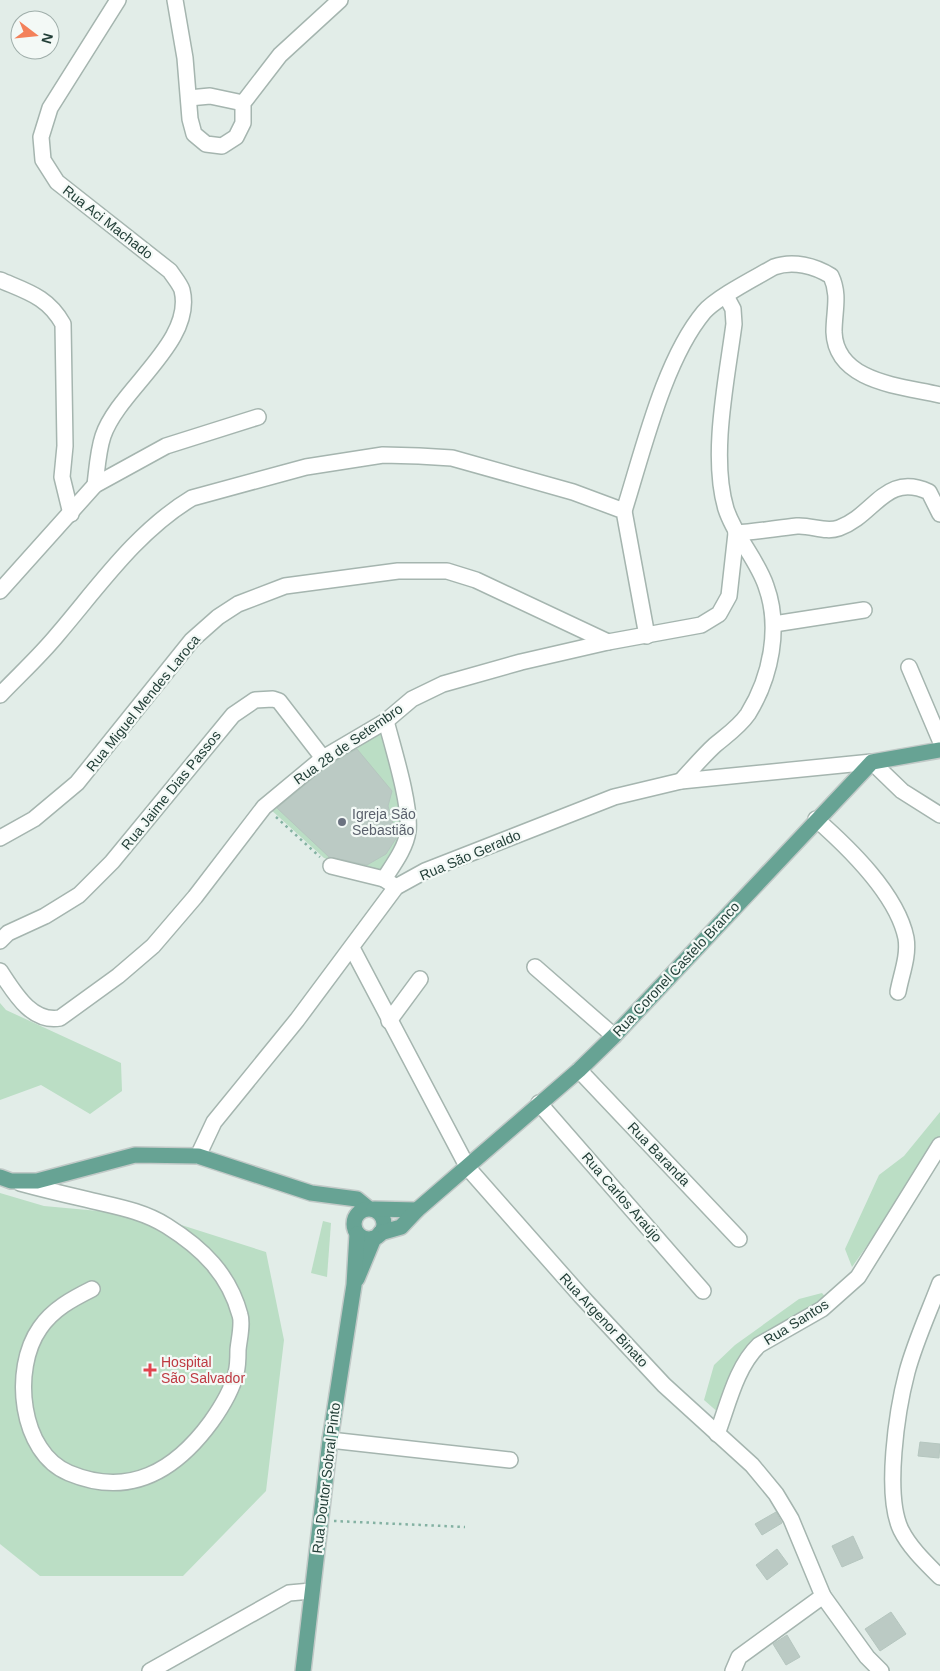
<svg xmlns="http://www.w3.org/2000/svg" width="940" height="1671" font-family="Arial,sans-serif">
	<style>
		.green { fill: #bbdec5 }
		.building { fill: #bbcac4; stroke: #b5c6bf }
		.lines { fill: none; stroke-linecap: round; stroke-linejoin: round }
		.minor-casing { stroke: #a5b5af; stroke-width: 18 }
		.major-casing { stroke: #c1c9c7; stroke-width: 18 }
		.path { stroke: #83b1a2; stroke-width: 2.5; stroke-dasharray: 2.5 4; stroke-linecap: butt }
		.minor { stroke: #fff; stroke-width: 15 }
		.major { stroke: #67a394; stroke-width: 15 }
		.worship-dot { fill: #6b7280; stroke: #f3f9f6; stroke-width: 2 }
		.health-dot { fill: #e0444e; stroke: #f3f9f6; stroke-width: 2 }
		.labels { text-anchor: middle; dominant-baseline: central; stroke-width: 4.5; stroke-linejoin: round; paint-order: stroke }
		.street-label { font-size: 14px; fill: #223e37; stroke: #f3f9f6 }
		.worship-label { font-size: 14px; fill: #5b616d; stroke: #f3f9f6; text-anchor: start }
		.health-label { font-size: 14px; fill: #be3a42; stroke: #f3f9f6; text-anchor: start }
	</style>
	<rect width="100%" height="100%" fill="#e2ede8"/>
	<g class="green">
		<path d="M380,730C388,755 404,797 405,822C405,836 387,862 377,873L324,858L269,808L312,771Z"/>
		<path d="M0,1003L6,1010L121,1063L122,1091L90,1114L41,1085L0,1100Z"/>
		<path d="M940,1112V1142L852,1267L845,1249L879,1175L904,1156Z"/>
		<path d="M0,1193L44,1206L153,1216L266,1252L284,1340L266,1491L183,1576H40L0,1544Z"/>
		<path d="M323,1221L331,1223L327,1277L311,1273Z"/>
		<path d="M822,1293L827,1299L753,1347L720,1414L704,1400L714,1365L735,1345L799,1299Z"/>
	</g>
	<g class="building">
		<path d="M357,749L392,791L388,806L397,837L386,854L367,865L329,857L277,808L328,766Z"/>
		<path d="M920,1442L940,1444L939,1458L918,1456Z"/>
		<path d="M776,1512L782,1523L762,1535L755,1524Z"/>
		<path d="M853,1536L863,1558L842,1567L832,1546Z"/>
		<path d="M777,1549L788,1564L767,1580L756,1565Z"/>
		<path d="M891,1612L906,1634L880,1651L865,1629Z"/>
		<path d="M787,1635L800,1657L786,1665L773,1644Z"/>
	</g>
	<g class="lines">
		<g class="minor-casing">
			<g id="minor">
				<path d="M175,0L185,58L190,119L194,134L206,144L222,146L236,137L243,123V103L280,55L340,0"/>
				<path d="M189,98L210,96L243,103"/>
				<path d="M0,280C28,292 48,297 63,324L65,446L62,477L71,514"/>
				<path d="M95,485C97,469 98,451 103,436C119,389 195,342 182,290C180,284 174,277 170,271L57,182L43,160L41,137L50,108L118,0"/>
				<path d="M624,511C643,451 664,360 704,312C717,297 755,278 774,267C793,260 815,266 831,276C840,295 834,311 834,332C836,383 903,386 940,395"/>
				<path d="M736,533C756,532 777,528 797,526C812,525 825,533 839,528C875,515 885,472 929,492L940,514"/>
				<path d="M0,591L95,485L166,446L258,417"/>
				<path d="M774,624L864,610"/>
				<path d="M909,667L940,740"/>
				<path d="M0,695C19,675 40,656 58,634C99,586 137,531 192,498L306,467L383,455L419,456L452,458L573,492L624,511L647,636"/>
				<path d="M386,721C393,748 411,805 408,831C406,848 393,865 384,879L396,887"/>
				<path d="M681,781C692,769 703,756 715,745C727,735 739,727 748,714C771,677 781,627 766,586C757,559 735,537 726,509C710,456 727,378 734,324L733,309L726,296"/>
				<path d="M816,819C849,848 897,894 906,938C909,956 901,975 898,992"/>
				<path d="M0,838L34,819L77,783L192,640L218,617L238,604L285,586L398,571H447L476,580L608,642"/>
				<path d="M331,866L384,879"/>
				<path d="M0,941L8,933L45,916L79,895L112,862L233,715L255,700L273,699L279,701L323,758"/>
				<path d="M352,948L468,1168L581,1296L664,1385L752,1465L776,1494L791,1519L823,1596L867,1657L881,1671"/>
				<path d="M535,967L614,1036"/>
				<path d="M0,971C14,992 31,1023 60,1018L118,976L153,946L195,897L264,807L323,758L386,721L412,699L443,684L521,662L608,642L701,625L719,614L729,596L736,533"/>
				<path d="M389,1021L420,979"/>
				<path d="M579,1070L739,1239"/>
				<path d="M539,1103L703,1291"/>
				<path d="M198,1156L214,1122L297,1020L396,887L425,871L614,797L681,781L872,762L902,791L940,815"/>
				<path d="M20,1183C42,1189 63,1194 85,1199C113,1206 142,1210 167,1226C202,1248 229,1274 240,1315C243,1324 239,1339 238,1350C238,1357 238,1366 236,1373C232,1390 221,1408 211,1422C175,1471 129,1498 69,1473C20,1453 11,1369 40,1328C53,1309 72,1299 92,1289"/>
				<path d="M940,1283C929,1312 915,1342 907,1372C897,1410 884,1495 901,1530C910,1548 926,1563 940,1577"/>
				<path d="M717,1434C728,1405 736,1367 759,1345L822,1309L858,1277L940,1145"/>
				<path d="M330,1440L510,1460"/>
				<path d="M150,1671L289,1593L311,1591"/>
				<path d="M733,1671L739,1657L823,1596"/>
			</g>
		</g>
		<g class="major-casing">
			<g id="major">
				<path d="M0,1177L11,1181H37L135,1155L198,1156L311,1193L357,1199L368,1208"/>
				<circle cx="369" cy="1224" r="15"/>
				<path d="M374,1209L417,1210"/>
				<path d="M380,1233L401,1227L417,1210L579,1070L614,1036L872,762L940,750"/>
				<path d="M357,1279L374,1238"/>
				<path d="M303,1671L330,1440L354,1285L357,1234"/>
			</g>
		</g>
		<g class="path">
			<path d="M276,817L320,857"/>
			<path d="M334,1521L465,1527"/>
		</g>
		<use href="#minor" class="minor"/>
		<use href="#major" class="major"/>
	</g>
	<circle class="worship-dot" cx="342" cy="822" r="5"/>
	<path class="health-dot" d="M147.5 1362.5h5v5h5v5h-5v5h-5v-5h-5v-5h5z"/>
	<g class="labels">
		<g class="street-label">
			<text transform="translate(108 222) rotate(38)">Rua Aci Machado</text>
			<text transform="translate(143 703) rotate(-51)">Rua Miguel Mendes Laroca</text>
			<text transform="translate(348 744) rotate(-35)">Rua 28 de Setembro</text>
			<text transform="translate(171 790) rotate(-51)">Rua Jaime Dias Passos</text>
			<text transform="translate(470 855) rotate(-23)">Rua São Geraldo</text>
			<text transform="translate(676 969) rotate(-47)">Rua Coronel Castelo Branco</text>
			<text transform="translate(659 1154) rotate(46)">Rua Baranda</text>
			<text transform="translate(622 1197) rotate(49)">Rua Carlos Araújo</text>
			<text transform="translate(604 1320) rotate(47)">Rua Argenor Binato</text>
			<text transform="translate(796 1322) rotate(-32)">Rua Santos</text>
			<text transform="translate(326 1478) rotate(-83)">Rua Doutor Sobral Pinto</text>
		</g>
		<g class="worship-label">
			<text x="352" y="814">Igreja São<tspan x="352" dy="16">Sebastião</tspan></text>
		</g>
		<g class="health-label">
			<text x="161" y="1362">Hospital<tspan x="161" dy="16">São Salvador</tspan></text>
		</g>
	</g>
	<g transform="translate(35 35) rotate(106)"><circle r="24" fill="#f3f9f6" stroke="#9faeaa"/>
	<path d="M0-4L9 19L0 12L-9 19Z" fill="#f3815a"/>
	<text y="-8" font-size="14" font-weight="bold" text-anchor="middle" fill="#223e37">N</text>
	</g>
</svg>
